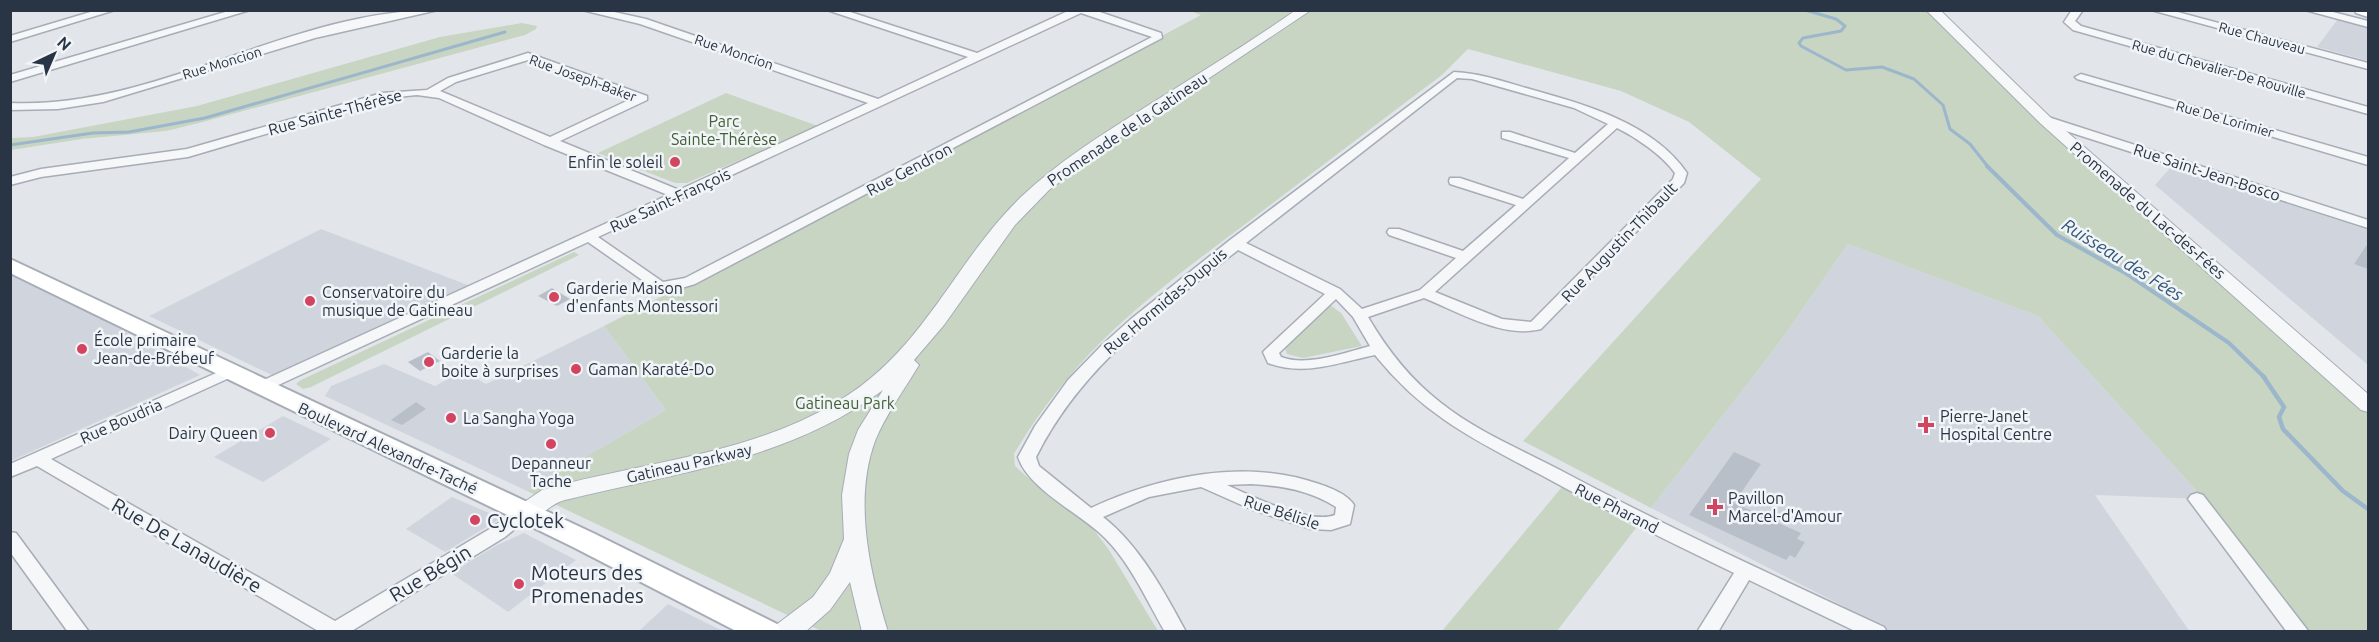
<svg xmlns="http://www.w3.org/2000/svg" width="2379" height="642" font-family="Ubuntu,sans-serif">
	<style>
		.built { fill: #d0d5dd }
		.green { fill: #c8d5c3 }
		.lines { fill: none; stroke-linecap: round; stroke-linejoin: round }
		.stream-far2 { stroke: #9cb6cc; stroke-width: 3 }
		.stream-far1 { stroke: #9cb6cc; stroke-width: 4 }
		.stream { stroke: #9cb6cc; stroke-width: 4.5 }
		.building { fill: #b9bfc9 }
		.minor-casing { stroke: #a7adb6; stroke-width: 3 }
		.tertiary-casing { stroke: #a7adb6; stroke-width: 2 }
		.secondary-casing { stroke: #a7adb6; stroke-width: 4 }
		.primary-casing { stroke: #a1abb7; stroke-width: 3 }
		.minor { fill: #f5f7f9; fill-rule: evenodd }
		.tertiary { fill: #f5f7f9; fill-rule: evenodd }
		.secondary { fill: #fff; fill-rule: evenodd }
		.primary { fill: #fff; fill-rule: evenodd }
		.poi-dot { fill: #d34461; stroke: #f2f5f8; stroke-width: 2 }
		.labels { text-anchor: middle; dominant-baseline: central; stroke-width: 5; stroke-linejoin: round; paint-order: stroke }
		.far-street-label { font-size: 14px; fill: #293444; stroke: #f2f5f8 }
		.street-label { font-size: 16px; fill: #293444; stroke: #f2f5f8 }
		.park-label { font-size: 16px; fill: #406036; stroke: #f2f5f8 }
		.poi-label { font-size: 16px; fill: #293444; stroke: #f2f5f8; text-anchor: start }
		.water-label { font-size: 18px; font-style: italic; fill: #325579; stroke: #f2f5f8 }
		.near-poi-label { font-size: 20px; fill: #293444; stroke: #f2f5f8; text-anchor: start }
		.near-street-label { font-size: 20px; fill: #293444; stroke: #f2f5f8 }
	</style>
	<rect width="100%" height="100%" fill="#e2e6eb"/>
	<g class="built">
		<path d="M2338,19L2368,27V61L2317,47Z"/>
		<path d="M2172,166L2368,230V365L2155,185Z"/>
		<path d="M321,229L473,287L278,378L149,316Z"/>
		<path d="M1848,244L2038,316L2204,499L2095,495L2190,632L1860,631L1839,622L1845,607L1651,508L1776,347Z"/>
		<path d="M11,276L108,322L200,375L11,461Z"/>
		<path d="M604,326L666,410L527,491L325,396L331,386L384,364L435,386L463,371L486,384Z"/>
		<path d="M283,416L331,439L263,482L214,457Z"/>
		<path d="M452,497L496,516L498,520L445,552L406,529Z"/>
		<path d="M524,533L576,560L508,612L451,573L497,545Z"/>
		<path d="M668,604L723,631H639Z"/>
	</g>
	<g class="green">
		<path d="M1190,11H1928L2072,152L2368,413V631H2310L2204,499L2038,316L1848,244L1776,347L1651,508L1523,441L1761,179L1689,122L1621,91L1468,49L1442,75C1378,123 1315,171 1252,219C1155,292 1078,346 1014,454L1015,466L1035,484L1082,514L1109,550L1158,631H821L527,491L666,410L604,326L978,134L1201,15Z"/>
		<path d="M522,23L537,26L536,29L525,35L199,123L166,131L82,139L11,150V138L33,137L197,106L440,37Z"/>
		<path d="M726,93L818,126L687,183H675L598,153Z"/>
		<path d="M574,252L579,255L311,387L303,389L296,384L301,380Z"/>
		<path d="M1330,305L1341,313L1362,346L1303,358L1287,354L1285,348Z"/>
		<path d="M1562,487L1636,528L1557,631H1442Z"/>
	</g>
	<g class="lines">
		<g class="stream-far2">
			<path d="M1805,10L1836,19L1845,26L1841,31L1803,38L1799,43L1801,46L1846,70L1882,67L1914,79L1943,105L1950,129L1970,144L1989,168"/>
			<path d="M10,145L93,133L129,132L205,118L505,32"/>
		</g>
		<path class="stream-far1" d="M1987,166L2057,235L2127,274L2229,343L2265,378"/>
		<path class="stream" d="M2263,376L2284,407L2279,417L2283,429L2343,491L2368,509"/>
	</g>
	<g class="building">
		<path d="M2368,243V269L2354,264Z"/>
		<path d="M552,288L570,299L557,306L538,296Z"/>
		<path d="M428,352L440,361L420,371L408,362Z"/>
		<path d="M416,402L426,409L402,425L391,420Z"/>
		<path d="M1734,452L1761,464L1734,503L1801,533L1797,539L1805,542L1795,558L1790,555L1786,560L1689,515Z"/>
	</g>
	<g class="lines">
		<g class="minor-casing">
			<g id="minor">
				<path d="M97,10H115L10,42V36Z"/>
				<path d="M232,10H250L10,82V75Z"/>
				<path d="M438,10L315,38L103,102L58,109L10,110V103C159,109 290,10 438,10Z"/>
				<path d="M582,10H605L646,19L878,99L968,57L827,10H844L977,53L1070,10H1094L1161,33L1162,38L695,284L675,290L655,289L588,242L261,393L253,388L255,384L668,195L544,145L439,98L417,95L387,98L188,157L41,177L10,185V177L41,169L187,149L382,93L427,90L448,78L528,53L647,96V100L560,141L679,190L868,103L640,24ZM1081,13L1152,37L685,278L663,282L598,237ZM528,60L633,98L550,137L440,91L456,82Z"/>
				<path d="M2072,10H2083L2075,21L2081,26L2368,107V114L2073,30L2064,22Z"/>
				<path d="M2151,10H2170L2368,63V69Z"/>
				<path d="M2305,10H2325L2368,21V27Z"/>
				<path d="M1454,72C1479,73 1502,81 1526,88C1583,104 1652,122 1687,173L1684,183L1541,329C1503,339 1459,312 1424,298L1368,317C1388,351 1410,379 1441,403C1476,431 1520,449 1560,470C1666,527 1775,576 1884,627L1887,632H1857L1749,580L1718,632H1697L1734,573C1670,542 1606,511 1543,476C1475,440 1424,416 1375,355C1340,362 1304,377 1268,363L1263,352L1266,349L1325,294L1238,250C1159,312 1082,365 1036,457L1039,466L1091,508C1160,476 1245,458 1319,484C1331,488 1347,494 1354,505L1350,524L1331,530L1311,529L1253,510L1201,487L1149,497L1103,517C1139,545 1164,591 1186,632H1165C1147,601 1131,564 1105,538C1080,513 1029,490 1018,457L1035,426L1068,380L1102,345L1131,319L1230,240ZM1457,78L1472,79L1574,108L1608,124L1575,153L1510,132H1502V138L1569,158L1523,199L1460,178H1450L1449,181L1450,184L1516,205L1463,251L1399,229H1389L1387,232L1389,235L1456,258L1420,290L1362,309L1340,289L1246,243ZM1617,128C1637,138 1662,155 1675,173L1673,179L1531,322L1502,319L1435,292ZM1336,299L1353,317L1370,346C1343,353 1307,367 1281,357L1279,353ZM1251,484C1282,486 1309,490 1336,507L1335,515C1310,525 1251,496 1227,485Z"/>
				<path d="M2081,74L2368,157V165L2077,79L2075,77Z"/>
				<path d="M2045,116L2368,220V228L2041,123L2039,120Z"/>
				<path d="M232,366L240,371L238,374L51,459L335,621L493,527L519,509H531L534,513L505,537L350,632H320L37,466L10,477V464Z"/>
				<path d="M2197,493L2203,495L2309,632H2287L2191,503L2188,499L2191,495Z"/>
				<path d="M10,532L16,533L89,632H68L10,552Z"/>
			</g>
		</g>
		<g class="tertiary-casing">
			<g id="tertiary">
				<path d="M1296,10H1311L1106,147L1049,190L1015,225L944,325L914,360L919,365C904,390 886,414 875,441C853,501 870,573 888,632H862L850,582L830,610L805,632H772L776,625L813,597L830,573L844,539L842,495L849,454L858,430L883,390C787,461 678,472 565,500C547,504 537,525 517,519L513,513L517,507L542,490C641,462 747,456 837,402C924,351 953,263 1021,197C1058,162 1101,135 1144,108C1195,76 1246,45 1296,10Z"/>
				<path d="M1926,10H1940L2050,117L2368,394V412L2361,410L2040,123Z"/>
			</g>
		</g>
		<g class="secondary-casing">
			<path id="secondary" d="M10,259L593,533L777,624L781,632H738L573,547L10,273Z"/>
		</g>
		<g class="primary-casing">
			<path id="primary" d="M2354,10H2368V17L2356,13Z"/>
		</g>
		<use href="#minor" class="minor"/>
		<use href="#tertiary" class="tertiary"/>
		<use href="#secondary" class="secondary"/>
		<use href="#primary" class="primary"/>
	</g>
	<g class="poi-dot">
		<circle cx="675" cy="162" r="6"/>
		<circle cx="554" cy="297" r="6"/>
		<circle cx="310" cy="301" r="6"/>
		<circle cx="82" cy="349" r="6"/>
		<circle cx="429" cy="362" r="6"/>
		<circle cx="576" cy="369" r="6"/>
		<circle cx="451" cy="418" r="6"/>
		<path d="M1923 416h6v6h6v6h-6v6h-6v-6h-6v-6h6z"/>
		<circle cx="270" cy="433" r="6"/>
		<circle cx="551" cy="444" r="6"/>
		<path d="M1712 498h6v6h6v6h-6v6h-6v-6h-6v-6h6z"/>
		<circle cx="475" cy="520" r="6"/>
		<circle cx="519" cy="584" r="6"/>
	</g>
	<g class="labels">
		<g class="far-street-label">
			<text transform="translate(2262 38) rotate(15)">Rue Chauveau</text>
			<text transform="translate(734 52) rotate(19)">Rue Moncion</text>
			<text transform="translate(222 63) rotate(-17)">Rue Moncion</text>
			<text transform="translate(2219 69) rotate(16)">Rue du Chevalier-De Rouville</text>
			<text transform="translate(583 78) rotate(20)">Rue Joseph-Baker</text>
			<text transform="translate(2225 119) rotate(16)">Rue De Lorimier</text>
		</g>
		<g class="street-label">
			<text transform="translate(335 112) rotate(-15)">Rue Sainte-Thérèse</text>
			<text transform="translate(1127 129) rotate(-34)">Promenade de la Gatineau</text>
			<text transform="translate(909 169) rotate(-28)">Rue Gendron</text>
			<text transform="translate(2207 172) rotate(18)">Rue Saint-Jean-Bosco</text>
			<text transform="translate(670 200) rotate(-25)">Rue Saint-François</text>
			<text transform="translate(2148 210) rotate(41)">Promenade du Lac-des-Fées</text>
			<text transform="translate(1619 242) rotate(-46)">Rue Augustin-Thibault</text>
			<text transform="translate(1165 301) rotate(-40)">Rue Hormidas-Dupuis</text>
			<text transform="translate(121 421) rotate(-24)">Rue Boudria</text>
			<text transform="translate(388 448) rotate(25)">Boulevard Alexandre-Taché</text>
			<text transform="translate(689 463) rotate(-13)">Gatineau Parkway</text>
			<text transform="translate(1617 508) rotate(27)">Rue Pharand</text>
			<text transform="translate(1282 512) rotate(18)">Rue Bélisle</text>
		</g>
		<g class="park-label">
			<text x="724" y="121">Parc<tspan x="724" dy="18">Sainte-Thérèse</tspan></text>
			<text x="845" y="403">Gatineau Park</text>
		</g>
		<g class="poi-label">
			<text x="663" y="162" text-anchor="end">Enfin le soleil</text>
			<text x="566" y="288">Garderie Maison<tspan x="566" dy="18">d'enfants Montessori</tspan></text>
			<text x="322" y="292">Conservatoire du<tspan x="322" dy="18">musique de Gatineau</tspan></text>
			<text x="94" y="340">École primaire<tspan x="94" dy="18">Jean-de-Brébeuf</tspan></text>
			<text x="441" y="353">Garderie la<tspan x="441" dy="18">boite à surprises</tspan></text>
			<text x="588" y="369">Gaman Karaté-Do</text>
			<text x="1940" y="416">Pierre-Janet<tspan x="1940" dy="18">Hospital Centre</tspan></text>
			<text x="463" y="418">La Sangha Yoga</text>
			<text x="258" y="433" text-anchor="end">Dairy Queen</text>
			<text x="551" y="463" text-anchor="middle">Depanneur<tspan x="551" dy="18">Tache</tspan></text>
			<text x="1728" y="498">Pavillon<tspan x="1728" dy="18">Marcel-d'Amour</tspan></text>
		</g>
		<g class="water-label">
			<text transform="translate(2123 259) rotate(32)">Ruisseau des Fées</text>
		</g>
		<g class="near-poi-label">
			<text x="487" y="520">Cyclotek</text>
			<text x="531" y="572">Moteurs des<tspan x="531" dy="23">Promenades</tspan></text>
		</g>
		<g class="near-street-label">
			<text transform="translate(187 545) rotate(30)">Rue De Lanaudière</text>
			<text transform="translate(430 573) rotate(-31)">Rue Bégin</text>
		</g>
	</g>
	<rect width="2379" height="642" fill="none" stroke="#293444" stroke-width="24"/>
	<g transform="translate(54 54) rotate(44)" stroke="#f2f5f8" stroke-width="4.5" paint-order="stroke">
	<path d="M0-4.5L10 22L0 15L-10 22Z" fill="#293444"/>
	<text y="-9" font-size="16" font-weight="bold" text-anchor="middle" fill="#293444">N</text>
	</g>
</svg>
